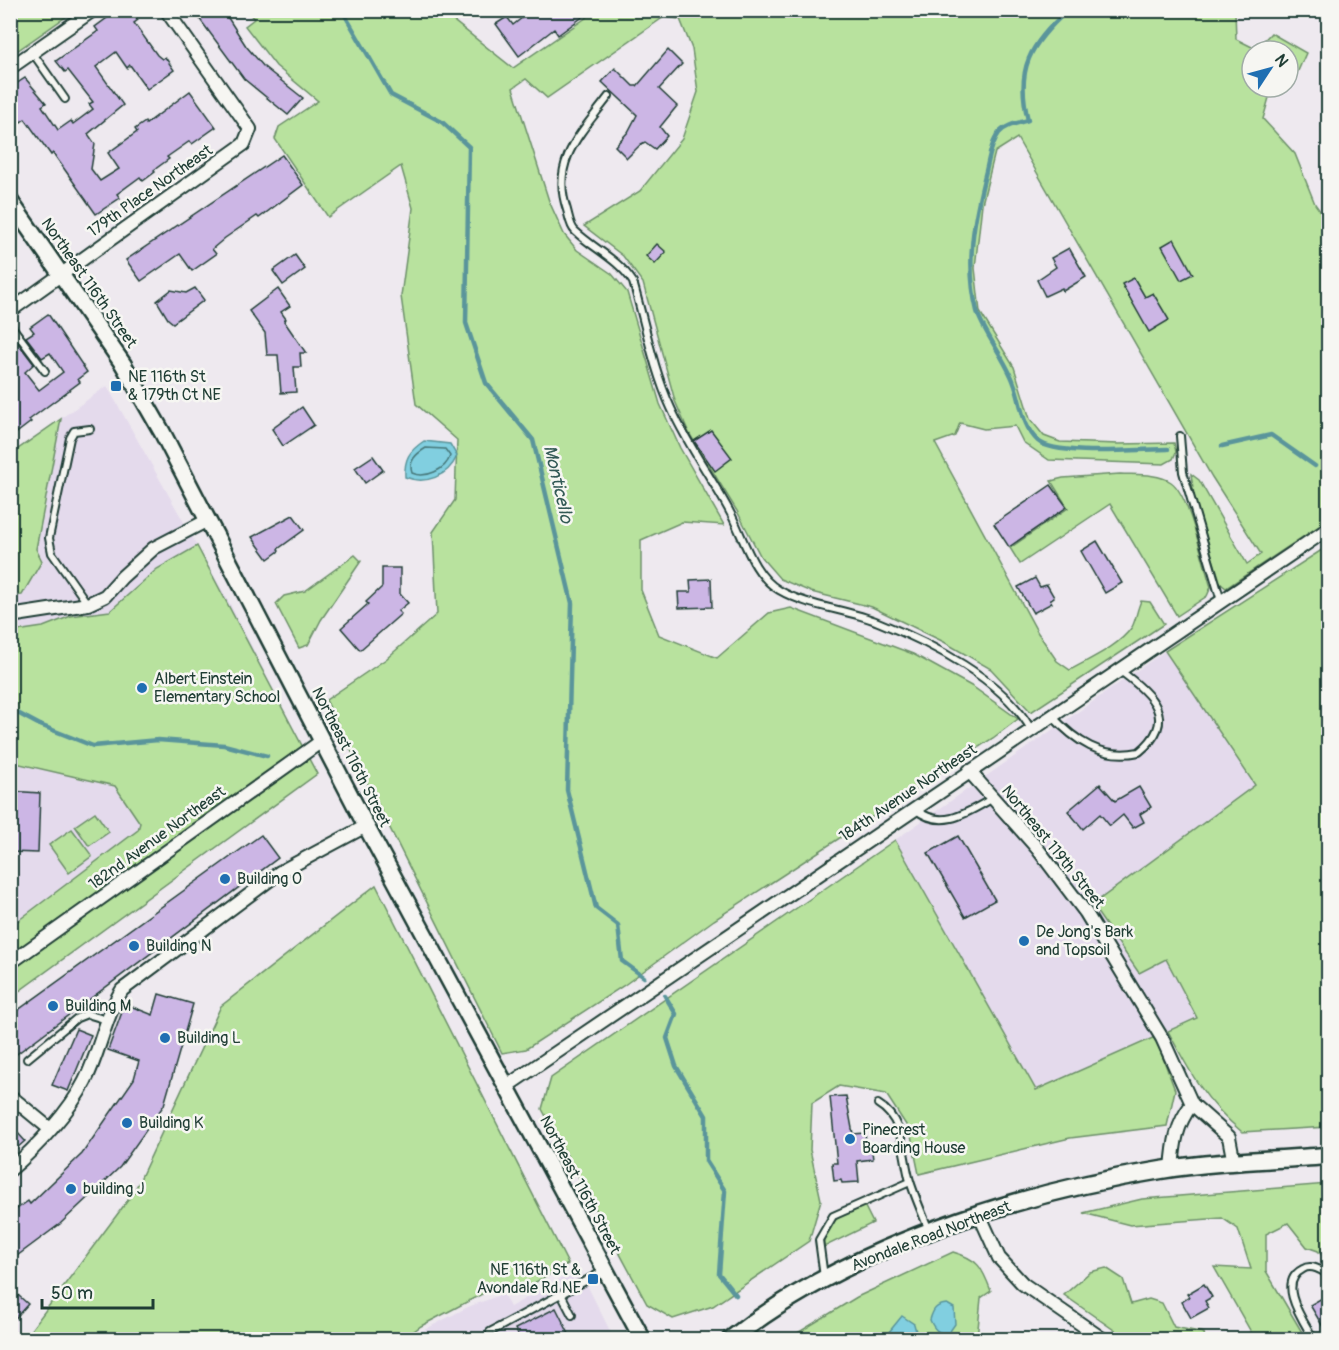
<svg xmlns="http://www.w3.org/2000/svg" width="1339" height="1350" font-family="Pangolin,sans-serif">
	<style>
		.built { fill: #e4daec }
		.green { fill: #b8e29e; stroke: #6c9069; stroke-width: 1.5 }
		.water { fill: #81cfe0; stroke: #5a959b; stroke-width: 1.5 }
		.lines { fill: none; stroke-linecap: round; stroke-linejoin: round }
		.shore { stroke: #467779; stroke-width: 1.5 }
		.stream { stroke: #5a959b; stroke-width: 4.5 }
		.building { fill: #ccb6e5; stroke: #1f3d34; stroke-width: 1.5 }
		.service-casing { stroke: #1f3d34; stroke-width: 10 }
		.minor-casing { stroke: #1f3d34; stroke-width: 16 }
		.tertiary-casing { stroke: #1f3d34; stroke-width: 20 }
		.secondary-casing { stroke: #1f3d34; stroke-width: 21 }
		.service { stroke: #f6f6f2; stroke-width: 6 }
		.minor { stroke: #f6f6f2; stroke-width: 12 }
		.tertiary { stroke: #f6f6f2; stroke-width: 15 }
		.secondary { stroke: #f6f6f2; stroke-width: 16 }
		.poi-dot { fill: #1f6fb2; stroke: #f6f6f2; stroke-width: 2 }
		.labels { text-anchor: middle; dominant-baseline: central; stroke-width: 5; stroke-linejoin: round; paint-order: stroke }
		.street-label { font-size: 16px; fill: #1f3d34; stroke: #f6f6f2 }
		.poi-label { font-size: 16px; fill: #1f3d34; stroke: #f6f6f2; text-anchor: start }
		.water-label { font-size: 18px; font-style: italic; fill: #335a56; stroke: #f6f6f2 }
	</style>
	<rect width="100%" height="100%" fill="#eee9ef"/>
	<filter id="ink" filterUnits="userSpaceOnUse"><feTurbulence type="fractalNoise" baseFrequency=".0167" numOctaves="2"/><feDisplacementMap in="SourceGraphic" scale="12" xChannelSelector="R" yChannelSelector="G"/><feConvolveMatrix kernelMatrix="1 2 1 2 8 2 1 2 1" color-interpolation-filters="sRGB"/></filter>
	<g filter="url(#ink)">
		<g class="built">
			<path d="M107,386L229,602L317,774L11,997L10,454Z"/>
			<path d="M1165,651L1256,785L1092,905L1166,959L1197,1019L1036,1090L895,840Z"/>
			<path d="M579,1269L614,1339L405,1340L468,1307L503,1294L510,1307Z"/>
		</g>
		<g class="green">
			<path d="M11,10H74V11L11,55Z"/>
			<path d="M247,11H436L451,19L513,68L596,11H1235L1236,39L1256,49L1271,33L1306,53L1298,71L1288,76V51H1252V87H1272L1263,119L1295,154L1315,204L1328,222V520L1226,588L1221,584L1195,502L1191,474L1199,480L1247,564L1261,554L1212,477L1017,138L995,152L982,204L975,268L980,312L1014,367L1030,419L1044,436L1060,442L1119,444L1174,443L1176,452L1173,459L1164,464L1049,460L1023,442L1015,426L984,429L960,423L955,436L935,443L1038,633L1057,661L1070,670C1091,658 1118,647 1132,627C1136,620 1137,609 1141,601L1150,602L1164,624L1031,712L991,669L944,642L872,607L811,592L780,579L761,557L737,511L689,433L675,401L643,283L623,256L584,226L640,191L682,139L698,92L692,49L680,19L664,17L547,98L526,79L513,88L549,201L564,234L577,250L612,274L627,292L660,404L680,448L724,525L682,522L641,540V590L659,635L717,658L769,613L791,608L913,654L973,687L1018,719L993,738L714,920L623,986L526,1049L502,1053L326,700L386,659L437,614L433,532L455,500L457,440L416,404L401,296L413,208L401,166L328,217L275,139L279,127L318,101L276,66L245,26L254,19Z"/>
			<path d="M61,419L36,549L42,561L22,595L11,596V454Z"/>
			<path d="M1120,474C1135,475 1158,473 1171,482C1190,495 1203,564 1211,587L1207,596L1177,616L1110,504L1020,564L1010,548L1068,508L1051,481L1063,478Z"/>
			<path d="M197,546L317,774L11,997V926L138,830L140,823L115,786L11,762L10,632L43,627L71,616L110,611L157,569Z"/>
			<path d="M1328,546V1127L1242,1132C1205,1101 1190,1073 1168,1031L1197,1018L1166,959L1139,973L1092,905L1255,785L1165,651Z"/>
			<path d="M355,555L361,561L321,620L308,645L299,648L276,604L284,596L305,591Z"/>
			<path d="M95,812L109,832L89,846L75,826Z"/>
			<path d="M72,829L92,856L69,873L49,845Z"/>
			<path d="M895,840L1036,1090L1155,1037L1175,1090L1167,1126L1070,1138L919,1174L910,1131L886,1094L839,1086L812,1103L810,1150L821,1200L809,1241L713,1306L673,1319L647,1304L542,1109L551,1078Z"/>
			<path d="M376,885L568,1264L518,1292L499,1285L421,1326L403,1339H24L134,1192L221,1006Z"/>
			<path d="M1328,1184V1262L1318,1251L1307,1247L1288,1223L1266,1234V1271L1306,1339H1236L1251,1332L1214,1267L1251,1269L1238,1229L1222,1218L1130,1225L1083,1213L1142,1199Z"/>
			<path d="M864,1205L873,1223L824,1247C820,1223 846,1212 864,1205Z"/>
			<path d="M953,1252C978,1259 982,1267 991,1291L981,1298L977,1339L786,1340L857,1297Z"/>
			<path d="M1106,1268L1123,1279L1131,1304L1149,1299L1162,1303L1174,1327L1204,1333L1205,1339H1127L1064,1295L1090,1272Z"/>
		</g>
		<g class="water">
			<path d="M424,441L450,444L457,456C448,477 425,485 405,477C404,459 409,451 424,441Z"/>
			<path d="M947,1304L954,1308L955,1324L948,1334C938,1334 934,1329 930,1320C933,1309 936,1305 947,1304Z"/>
			<path d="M902,1316L914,1324L918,1339H891L889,1332Z"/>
		</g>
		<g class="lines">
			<path class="shore" d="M426,448L445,449L450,456C446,470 425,479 412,473C408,461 416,454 426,448Z"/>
			<g class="stream">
				<path d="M342,10L391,95L442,122L469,147L466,323L486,383L533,440L572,603L567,790L596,908L618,925L622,961L644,977"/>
				<path d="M1068,10C1030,44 1015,69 1028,120C1018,123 1006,125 999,133C991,143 989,159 986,171C974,218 965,263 977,311C982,330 1006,360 1014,383C1022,404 1021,425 1038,441C1056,457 1142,449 1168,449"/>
				<path d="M1222,446L1271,435L1315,466"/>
				<path d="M10,709L40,725L93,746L158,740L224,745L267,756"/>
				<path d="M665,996L676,1014L667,1038L676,1066L706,1116V1161L725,1191L719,1274L736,1295"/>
			</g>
		</g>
		<g class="building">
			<path d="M118,10H131L138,20L134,23L157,55L162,59L165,57L174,70L147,89L130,65L127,68L116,52L96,67L123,105L88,134L95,144L91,169L100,181L119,169L108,153L137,132L135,129L145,122L146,124L190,91L216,127L192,144L190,141L167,157L169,159L154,170L155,172L143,181L140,177L117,194L120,198L96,214L53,153L51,155L25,119L21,122L10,107V88L25,78L46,103L42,106L58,130L71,121L73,124L93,109L89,104L93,102L68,70L65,72L56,61L98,31L95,27Z"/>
			<path d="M193,10H223L246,46L264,67L303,98L288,115L244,79Z"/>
			<path d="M532,10H592L558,35L554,29L519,56L496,24L507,17L513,25Z"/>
			<path d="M668,50L682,64L659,89L677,106L660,127L667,136L655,149L645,142L641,144L627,158L615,146L628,132L637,115L602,82L615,68L633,86H637Z"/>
			<path d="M282,155L303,185L259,218L257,216L225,238L212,249L216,254L192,271L180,254L141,281L126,260Z"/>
			<path d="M1174,239L1193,274L1181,280L1162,246Z"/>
			<path d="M657,244L666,252L655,264L646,256Z"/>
			<path d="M1069,248L1086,277L1063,291L1062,288L1045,296L1037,280L1056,267L1051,258Z"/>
			<path d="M295,255L305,269L283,285L273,271Z"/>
			<path d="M1134,278L1145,297L1153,293L1169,320L1149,332L1122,284Z"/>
			<path d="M195,288L204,300L173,323L168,319L157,301L171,290L186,293Z"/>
			<path d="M278,289L290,306L281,312L286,319L284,321L306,353H300L301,367H294L296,392L281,393L278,355H267L265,333L249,311Z"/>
			<path d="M48,314L87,372L78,379L80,382L29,420L31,422L10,438V349L18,343L34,364L25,372L39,390L63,372L50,353L42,358L26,337L34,332L30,327Z"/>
			<path d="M302,407L314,425L283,446L272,429Z"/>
			<path d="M711,430L732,458L715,471L694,441Z"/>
			<path d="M373,456L383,470L365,483L355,468Z"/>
			<path d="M1051,485L1067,507L1009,547L994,524Z"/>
			<path d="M293,515L304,530L278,549L279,551L268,559L252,537Z"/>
			<path d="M1097,541L1122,583L1105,593L1081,551Z"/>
			<path d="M382,568H400V594L408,603L398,611L401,614L360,650L341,628L368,604L366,602L382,587Z"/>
			<path d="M1035,578L1040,587L1047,585L1054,597L1050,600L1052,603L1033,613L1018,587Z"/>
			<path d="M711,579L712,607L679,608L678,592H691L690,580Z"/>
			<path d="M1100,784L1115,801L1139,787L1151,807L1140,814L1144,822L1133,828L1123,815L1110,826L1100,814L1083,829L1068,811Z"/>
			<path d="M10,791L40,793L38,853L10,852Z"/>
			<path d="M261,835L278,858L10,1059V1016Z"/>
			<path d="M958,836L995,900L965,917L928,853Z"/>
			<path d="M159,994L193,1004L164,1105L120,1167L60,1224L10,1261V1214L28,1201L30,1204L82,1154L134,1079L139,1061L108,1050L125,1004L153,1015Z"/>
			<path d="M76,1029L91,1035L68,1091L52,1085Z"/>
			<path d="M846,1096L853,1134L865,1133L866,1144H871L873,1159L857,1161L859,1182L842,1183L841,1180L834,1181L832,1163H837L830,1097Z"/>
			<path d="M16,1131L25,1141L10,1154V1137Z"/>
			<path d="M1204,1284L1212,1297L1205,1301L1209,1308L1191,1318L1182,1302L1189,1297L1187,1294Z"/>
			<path d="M10,1288L28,1304L10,1324Z"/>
			<path d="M1329,1294V1337L1310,1305Z"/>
			<path d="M556,1308L572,1340H521L515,1329Z"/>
		</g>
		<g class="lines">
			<g class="service-casing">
				<g id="service">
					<path d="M1325,10L1328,15"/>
					<path d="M32,52L65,99"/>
					<path d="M609,96C582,132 550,161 567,210C569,217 570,226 575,231C594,249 618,259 633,282C645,323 653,369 671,408C688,446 712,478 731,514C744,539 753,575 779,590C808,607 847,609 878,622C931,643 1002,679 1031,729"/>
					<path d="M10,324L45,371"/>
					<path d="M1180,436L1183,472L1221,601"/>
					<path d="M87,603L52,553L49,538L70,438L74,431L90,429"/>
					<path d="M1051,715C1075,741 1102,760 1139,752C1180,719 1151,693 1119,670"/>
					<path d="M915,809C942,831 967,813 993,798"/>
					<path d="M27,1059L77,1018L87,1014L107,1020"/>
					<path d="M878,1104C905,1120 902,1154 910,1181C915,1197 922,1213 929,1230"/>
					<path d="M824,1277L819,1240L833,1216L910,1182"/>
					<path d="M561,1294L572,1315"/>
					<path d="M490,1332L604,1271"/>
					<path d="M1314,1340C1305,1323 1275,1283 1303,1269C1311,1264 1322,1270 1328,1275"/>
				</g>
			</g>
			<g class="minor-casing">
				<g id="minor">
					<path d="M10,68L93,10"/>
					<path d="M10,311L244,144L250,129L166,10"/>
					<path d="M10,616L88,604L105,596L122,577L154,548L208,520"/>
					<path d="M969,771L1037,848L1086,913L1162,1038L1192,1104L1229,1137L1234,1163"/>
					<path d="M10,963L323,740"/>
					<path d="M507,1086L1328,529"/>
					<path d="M10,1096L50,1129"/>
					<path d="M1172,1169C1174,1143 1176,1125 1192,1104"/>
					<path d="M10,1170C36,1148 70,1111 85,1081C100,1051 104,1019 122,990L280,872L366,826"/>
					<path d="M979,1214L999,1258L1023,1284L1104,1340"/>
				</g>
			</g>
			<g class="tertiary-casing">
				<path id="tertiary" d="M10,201L123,364L162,432L366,826L643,1340"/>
			</g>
			<g class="secondary-casing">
				<path id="secondary" d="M730,1340C846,1248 1017,1193 1161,1170C1216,1161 1273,1160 1328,1156"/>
			</g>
			<use href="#service" class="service"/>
			<use href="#minor" class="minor"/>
			<use href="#tertiary" class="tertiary"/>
			<use href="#secondary" class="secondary"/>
		</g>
	</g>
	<g class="poi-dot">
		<rect x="110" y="380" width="12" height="12" rx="3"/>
		<circle cx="142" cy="688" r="6"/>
		<circle cx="225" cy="879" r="6"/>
		<circle cx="1024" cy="941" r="6"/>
		<circle cx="134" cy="946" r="6"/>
		<circle cx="53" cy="1006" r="6"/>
		<circle cx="165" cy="1038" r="6"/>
		<circle cx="127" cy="1123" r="6"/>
		<circle cx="850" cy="1139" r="6"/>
		<circle cx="71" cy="1189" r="6"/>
		<rect x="587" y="1273" width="12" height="12" rx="3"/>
	</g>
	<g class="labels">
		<g class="street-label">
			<text transform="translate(150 191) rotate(-35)">179th Place Northeast</text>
			<text transform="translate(89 283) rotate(55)">Northeast 116th Street</text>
			<text transform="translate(351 757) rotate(63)">Northeast 116th Street</text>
			<text transform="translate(908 793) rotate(-34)">184th Avenue Northeast</text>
			<text transform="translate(157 838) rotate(-36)">182nd Avenue Northeast</text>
			<text transform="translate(1053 847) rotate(51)">Northeast 119th Street</text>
			<text transform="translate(580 1185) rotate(62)">Northeast 116th Street</text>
			<text transform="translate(931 1236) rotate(-21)">Avondale Road Northeast</text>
		</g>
		<g class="poi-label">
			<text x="128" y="377">NE 116th St<tspan x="128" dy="18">&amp; 179th Ct NE</tspan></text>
			<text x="154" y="679">Albert Einstein<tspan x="154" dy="18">Elementary School</tspan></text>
			<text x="237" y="879">Building O</text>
			<text x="1036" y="932">De Jong's Bark<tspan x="1036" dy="18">and Topsoil</tspan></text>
			<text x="146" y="946">Building N</text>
			<text x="65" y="1006">Building M</text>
			<text x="177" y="1038">Building L</text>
			<text x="139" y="1123">Building K</text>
			<text x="862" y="1130">Pinecrest<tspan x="862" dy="18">Boarding House</tspan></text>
			<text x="83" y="1189">building J</text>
			<text x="581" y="1270" text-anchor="end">NE 116th St &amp;<tspan x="581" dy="18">Avondale Rd NE</tspan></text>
		</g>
		<g class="water-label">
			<text transform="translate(558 484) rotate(77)">Monticello</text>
		</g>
	</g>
	<rect width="1339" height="1350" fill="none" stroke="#f6f6f2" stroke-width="36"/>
	<rect x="18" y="18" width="1303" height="1314" fill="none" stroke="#1f3d34" stroke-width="2" filter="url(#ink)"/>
	<g transform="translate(1270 69) rotate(54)"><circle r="28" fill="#f6f6f2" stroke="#a0aca6" stroke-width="1.5"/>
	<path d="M0-4.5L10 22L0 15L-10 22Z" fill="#1f6fb2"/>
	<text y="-9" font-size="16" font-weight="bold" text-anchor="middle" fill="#1f3d34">N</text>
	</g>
	<path d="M42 1299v9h111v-9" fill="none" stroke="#1f3d34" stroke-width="3"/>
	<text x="51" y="1299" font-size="18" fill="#1f3d34" stroke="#f6f6f2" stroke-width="4.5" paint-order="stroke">50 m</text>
</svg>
